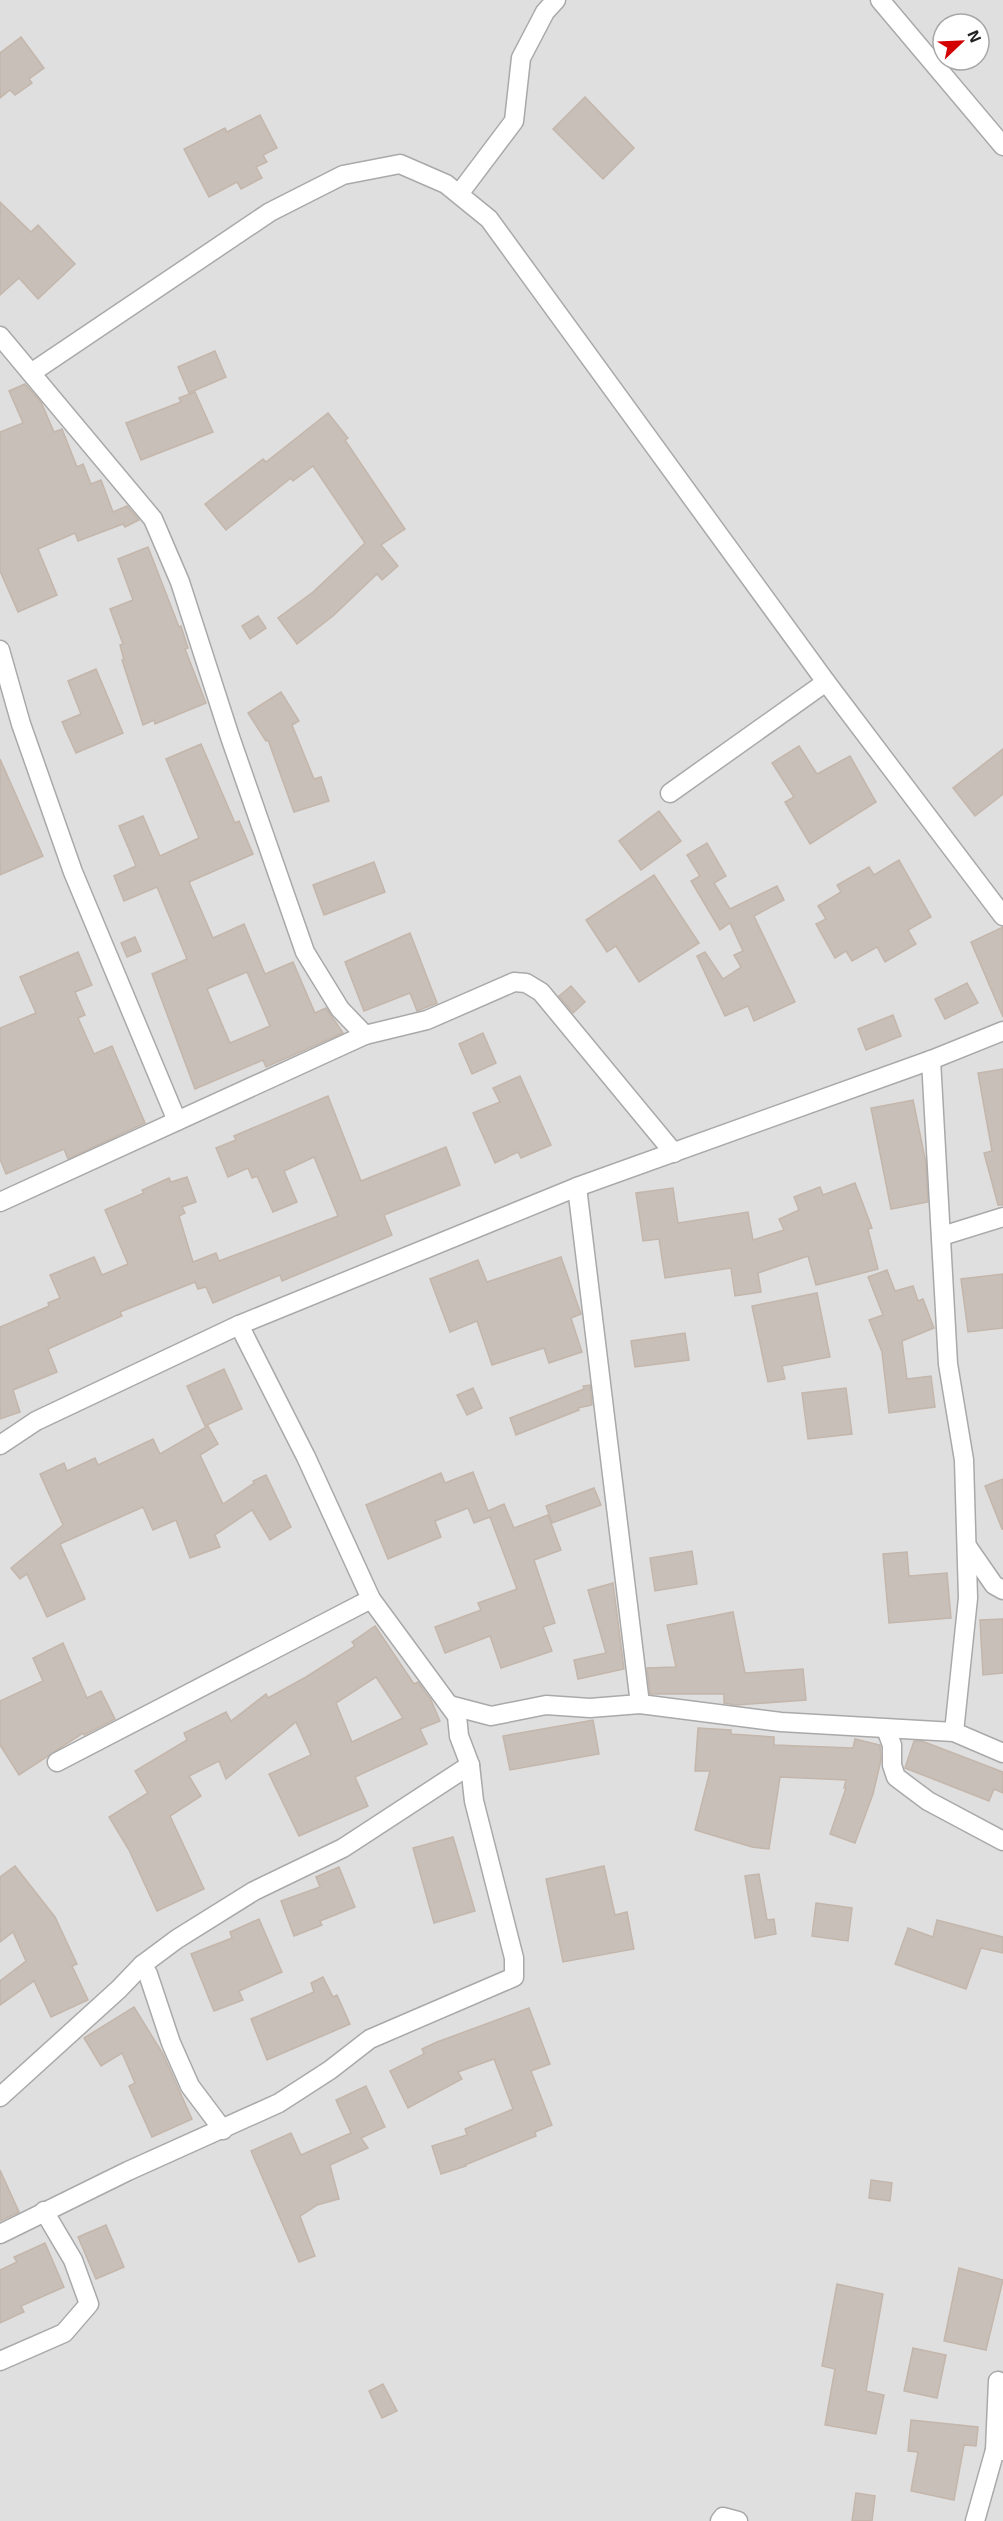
<svg xmlns="http://www.w3.org/2000/svg" width="1003" height="2521" font-family="'Exo 2',sans-serif">
	<style>
		.residential { fill: #e0dfdf; fill-rule: evenodd }
		.building { fill: #c7bfb8; stroke: #c4b6ab; stroke-width: 1.5; fill-rule: evenodd }
		.lines { fill: none; stroke-linecap: round; stroke-linejoin: round }
		.street-casing { stroke: #a9a9a9; stroke-width: 21 }
		.street { stroke: #fff; stroke-width: 18 }
	</style>
	<rect width="100%" height="100%" fill="#f2efe9"/>
	<path class="residential" d="M0,0H1003V2521H0ZM943,24H979V60H943Z"/>
	<g class="building">
		<path d="M21,37L44,68L29,79L32,83L15,95L10,90L0,98V53Z"/>
		<path d="M585,97L634,148L603,179L553,129Z"/>
		<path d="M260,115L277,148L263,155L267,162L256,167L262,178L241,189L237,182L209,197L184,149L225,128L227,132Z"/>
		<path d="M0,202L31,232L38,225L75,264L38,299L19,278L0,295Z"/>
		<path d="M215,351L226,377L189,393L178,367Z"/>
		<path d="M25,384L41,402L54,432L62,429L77,467L83,464L91,484L101,480L113,512L127,506L139,520L125,527L123,524L78,541L75,533L38,549L57,595L18,612L0,571V432L23,423L9,391Z"/>
		<path d="M195,392L213,432L141,460L126,423L181,402L179,398Z"/>
		<path d="M328,413L348,438L345,440L405,529L381,545L398,566L382,580L377,574L333,616L297,644L278,618L313,592L365,543L313,466L293,481L291,478L226,530L205,504L263,459L266,462Z"/>
		<path d="M148,547L179,627L181,626L188,648L185,649L206,703L155,724L154,720L143,725L122,660H124L120,645L123,644L110,609L133,600L118,559Z"/>
		<path d="M258,616L266,628L250,639L242,626Z"/>
		<path d="M96,669L123,733L76,753L62,722L81,714L68,681Z"/>
		<path d="M281,692L299,721L292,725L314,779L321,777L329,801L294,812L268,740L266,741L248,713Z"/>
		<path d="M201,744L235,823L239,821L253,854L189,882L213,938L244,924L265,974L293,962L315,1013L326,1008L343,1033L266,1067L263,1060L195,1089L152,974L187,959L157,887L124,901L114,876L136,866L119,826L143,816L160,856L199,838L166,759ZM247,972L270,1026L230,1043L207,989Z"/>
		<path d="M799,746L817,774L850,756L876,802L810,844L785,802L794,797L772,763Z"/>
		<path d="M1003,749V794L975,816L953,788Z"/>
		<path d="M0,759L43,856L0,875Z"/>
		<path d="M659,811L681,841L641,870L619,841Z"/>
		<path d="M707,843L726,876L714,883L730,909L777,886L784,900L754,916L795,1002L754,1021L748,1006L725,1016L697,956L705,952L723,979L741,967L734,955L743,951L730,923L720,930L691,881L700,876L687,855Z"/>
		<path d="M899,860L931,917L908,930L916,944L885,962L877,947L852,961L846,951L835,958L816,924L826,919L818,906L841,892L837,885L869,867L874,875Z"/>
		<path d="M374,862L385,892L324,915L313,885Z"/>
		<path d="M654,875L699,943L639,982L616,946L607,952L586,920Z"/>
		<path d="M1003,927V1017L971,942Z"/>
		<path d="M410,933L437,1003L417,1011L410,993L364,1011L345,962Z"/>
		<path d="M135,937L141,951L127,957L121,943Z"/>
		<path d="M78,952L92,985L75,992L85,1015L78,1018L94,1054L112,1046L145,1123L68,1159L64,1149L6,1174L0,1159V1028L36,1013L20,977Z"/>
		<path d="M967,983L978,1003L945,1019L935,999Z"/>
		<path d="M571,986L585,1002L573,1013L559,996Z"/>
		<path d="M893,1015L901,1036L866,1050L858,1029Z"/>
		<path d="M483,1033L496,1063L472,1074L459,1044Z"/>
		<path d="M1003,1069V1205H998L984,1153L992,1151L978,1073Z"/>
		<path d="M520,1076L551,1145L521,1158L518,1152L495,1163L473,1113L500,1102L493,1088Z"/>
		<path d="M328,1096L361,1181L446,1147L460,1185L384,1215L392,1235L282,1281L280,1275L213,1303L206,1287L198,1289L195,1282L120,1312L122,1316L48,1349L57,1372L13,1390L20,1412L0,1419V1327L49,1306L48,1303L60,1298L50,1275L94,1257L102,1275L128,1264L105,1210L144,1193L142,1190L169,1178L171,1182L187,1177L196,1202L182,1207L185,1213L179,1216L193,1262L216,1253L219,1261L338,1216L314,1157L284,1171L297,1202L273,1212L257,1176L252,1178L248,1168L228,1177L216,1148L236,1140L234,1136Z"/>
		<path d="M913,1100L926,1163L928,1202L891,1209L871,1108Z"/>
		<path d="M855,1183L872,1228L868,1229L878,1269L840,1279L816,1285L808,1256L758,1273L761,1292L735,1296L731,1268L665,1278L659,1239L643,1241L636,1193L673,1188L678,1223L748,1212L753,1240L784,1230L779,1219L799,1210L794,1197L820,1187L823,1195Z"/>
		<path d="M561,1257L581,1314L571,1318L582,1352L549,1363L544,1348L492,1365L477,1321L450,1332L430,1279L478,1260L487,1282Z"/>
		<path d="M887,1270L895,1291L913,1286L918,1301L923,1299L934,1328L902,1341L907,1379L931,1376L935,1407L889,1413L882,1352L869,1320L883,1315L868,1277Z"/>
		<path d="M1003,1274V1328L968,1332L961,1279Z"/>
		<path d="M817,1293L830,1357L782,1366L785,1379L768,1382L752,1306Z"/>
		<path d="M685,1333L689,1360L635,1367L631,1341Z"/>
		<path d="M224,1369L242,1409L205,1426L187,1386Z"/>
		<path d="M590,1385L592,1405L578,1408L579,1410L516,1435L510,1418L584,1389L583,1386Z"/>
		<path d="M473,1388L482,1408L467,1415L457,1395Z"/>
		<path d="M846,1388L852,1434L808,1439L802,1393Z"/>
		<path d="M208,1426L218,1444L200,1455L223,1504L254,1483L253,1481L266,1475L291,1527L270,1540L252,1510L215,1535L220,1547L190,1558L176,1520L153,1530L143,1507L60,1544L85,1599L47,1617L27,1574L20,1579L11,1568L63,1525L40,1474L64,1463L67,1471L95,1458L98,1465L153,1439L160,1454Z"/>
		<path d="M473,1472L488,1511L504,1504L514,1528L548,1515L561,1550L534,1560L555,1623L543,1627L552,1651L501,1668L490,1636L445,1653L435,1627L481,1610L478,1603L517,1589L490,1517L474,1523L468,1508L435,1521L441,1537L388,1559L366,1505L441,1473L445,1483Z"/>
		<path d="M1003,1479V1529H1002L985,1486Z"/>
		<path d="M594,1488L601,1505L552,1523L546,1506Z"/>
		<path d="M692,1551L697,1584L655,1591L650,1558Z"/>
		<path d="M907,1552L909,1576L947,1573L951,1618L889,1623L883,1554Z"/>
		<path d="M613,1583L624,1669L578,1679L574,1660L606,1653L588,1590Z"/>
		<path d="M733,1612L745,1673L803,1669L806,1700L736,1705L724,1703V1694H650L647,1668L676,1667L667,1625Z"/>
		<path d="M1003,1619V1673L983,1675L980,1620Z"/>
		<path d="M375,1626L414,1684L418,1682L431,1700L440,1721L420,1729L427,1744L355,1777L368,1806L299,1836L269,1774L311,1755L296,1722L226,1779L219,1761L189,1776L201,1796L170,1816L204,1889L157,1911L129,1850L109,1817L148,1793L135,1771L187,1740L184,1733L226,1712L231,1721L266,1694L268,1698L306,1677L355,1646L352,1642ZM376,1677L403,1718L352,1742L336,1703Z"/>
		<path d="M63,1643L87,1698L101,1691L115,1719L84,1735L83,1733L19,1775L0,1745V1701L43,1681L33,1658Z"/>
		<path d="M593,1720L599,1754L510,1770L503,1736Z"/>
		<path d="M698,1728L731,1730V1734L774,1737V1745L853,1748L855,1739L880,1745L881,1760L873,1794L855,1843L830,1834L846,1788H844L846,1780L780,1777L769,1849L752,1847L695,1830L710,1771H695Z"/>
		<path d="M914,1741H922L1003,1772V1793L994,1789L989,1801L905,1768Z"/>
		<path d="M453,1837L475,1911L434,1923L413,1848Z"/>
		<path d="M15,1866L55,1917L77,1964L72,1966L88,2000L51,2017L34,1981L0,2005V1981L26,1961L13,1932L0,1942V1877Z"/>
		<path d="M604,1866L615,1915L627,1912L634,1949L563,1962L546,1879Z"/>
		<path d="M339,1867L355,1907L320,1921L322,1925L294,1936L281,1901L320,1887L316,1877Z"/>
		<path d="M759,1874L767,1920L774,1919L776,1934L755,1938L745,1876Z"/>
		<path d="M816,1903L852,1908L848,1941L812,1936Z"/>
		<path d="M259,1919L282,1972L239,1991L243,2000L214,2011L191,1954L232,1938L230,1932Z"/>
		<path d="M937,1920L1003,1937V1953L981,1948L966,1989L895,1964L908,1928L933,1937Z"/>
		<path d="M323,1977L333,1997L337,1995L350,2024L267,2060L251,2019L314,1992L311,1983Z"/>
		<path d="M134,2007L163,2054L192,2119L152,2137L129,2086L135,2083L122,2053L101,2066L84,2038Z"/>
		<path d="M529,2008L550,2064L531,2071L552,2125L535,2132L536,2136L465,2165L466,2166L441,2174L432,2146L467,2135L465,2129L513,2109L494,2059L458,2072L462,2079L408,2108L390,2071L424,2054L422,2049L437,2042Z"/>
		<path d="M366,2086L385,2127L361,2138L368,2148L330,2165L339,2199L317,2205L300,2216L315,2256L299,2262L251,2151L291,2133L301,2155L351,2133L336,2100Z"/>
		<path d="M0,2170L19,2212L0,2221Z"/>
		<path d="M871,2180L892,2183L890,2201L869,2198Z"/>
		<path d="M106,2225L124,2267L96,2279L78,2237Z"/>
		<path d="M45,2243L64,2287L21,2306L24,2312L0,2323V2270L17,2262L14,2257Z"/>
		<path d="M959,2268L1003,2280L986,2350L944,2341Z"/>
		<path d="M837,2284L883,2294L866,2391L884,2395L876,2434L825,2425L835,2369L822,2366Z"/>
		<path d="M913,2348L946,2355L937,2398L904,2391Z"/>
		<path d="M383,2384L397,2411L382,2418L369,2391Z"/>
		<path d="M911,2420L978,2427L976,2446L964,2445L954,2500L911,2491L918,2452L908,2451Z"/>
		<path d="M856,2493L875,2496L872,2521H852Z"/>
	</g>
	<g class="lines">
		<g class="street-casing">
			<g id="street">
				<path d="M880,0L1003,146"/>
				<path d="M459,194L514,121L521,58L545,12L556,0"/>
				<path d="M0,336L153,519L180,582L230,737L305,952L340,1009L365,1035"/>
				<path d="M31,373L270,212L343,175L400,164L446,184L489,219L826,682L1003,916"/>
				<path d="M0,650L21,724L73,872L177,1121"/>
				<path d="M670,793L826,682"/>
				<path d="M931,1060L948,1364L964,1460L968,1598L954,1732"/>
				<path d="M577,1187L640,1704"/>
				<path d="M0,1202L365,1035L427,1020L514,982L526,983L541,992L674,1153"/>
				<path d="M942,1236L1003,1217"/>
				<path d="M0,1445L36,1421L239,1325L577,1187L931,1060L1003,1031"/>
				<path d="M967,1546L994,1585L1003,1590"/>
				<path d="M449,1705L491,1716L546,1705L590,1708L640,1704L781,1722L954,1732L1003,1753"/>
				<path d="M886,1729L892,1745V1765L896,1777L928,1801L1003,1841"/>
				<path d="M57,1762L371,1599"/>
				<path d="M142,1965L148,1974L171,2043L190,2086L223,2130"/>
				<path d="M0,2097L119,1989L142,1965L177,1939L254,1891L343,1848L470,1765"/>
				<path d="M0,2234L128,2171L279,2103L330,2070L370,2039L514,1977V1958L474,1801L470,1765L459,1736L457,1716L371,1599L306,1457L239,1325"/>
				<path d="M0,2361L64,2333L89,2304L73,2260L44,2211"/>
				<path d="M995,2450L998,2381"/>
				<path d="M720,2521L723,2517L738,2521"/>
				<path d="M975,2521L995,2450L1003,2451"/>
			</g>
		</g>
		<use href="#street" class="street"/>
	</g>
	<g transform="translate(961 42) rotate(67)"><circle r="28" fill="#ffffff" stroke="#a7a7a7" stroke-width="1.5"/>
	<path d="M0-4.5L10 22L0 15L-10 22Z" fill="#d40000"/>
	<text y="-9" font-size="16" font-weight="bold" text-anchor="middle" fill="#222222">N</text>
	</g>
</svg>
